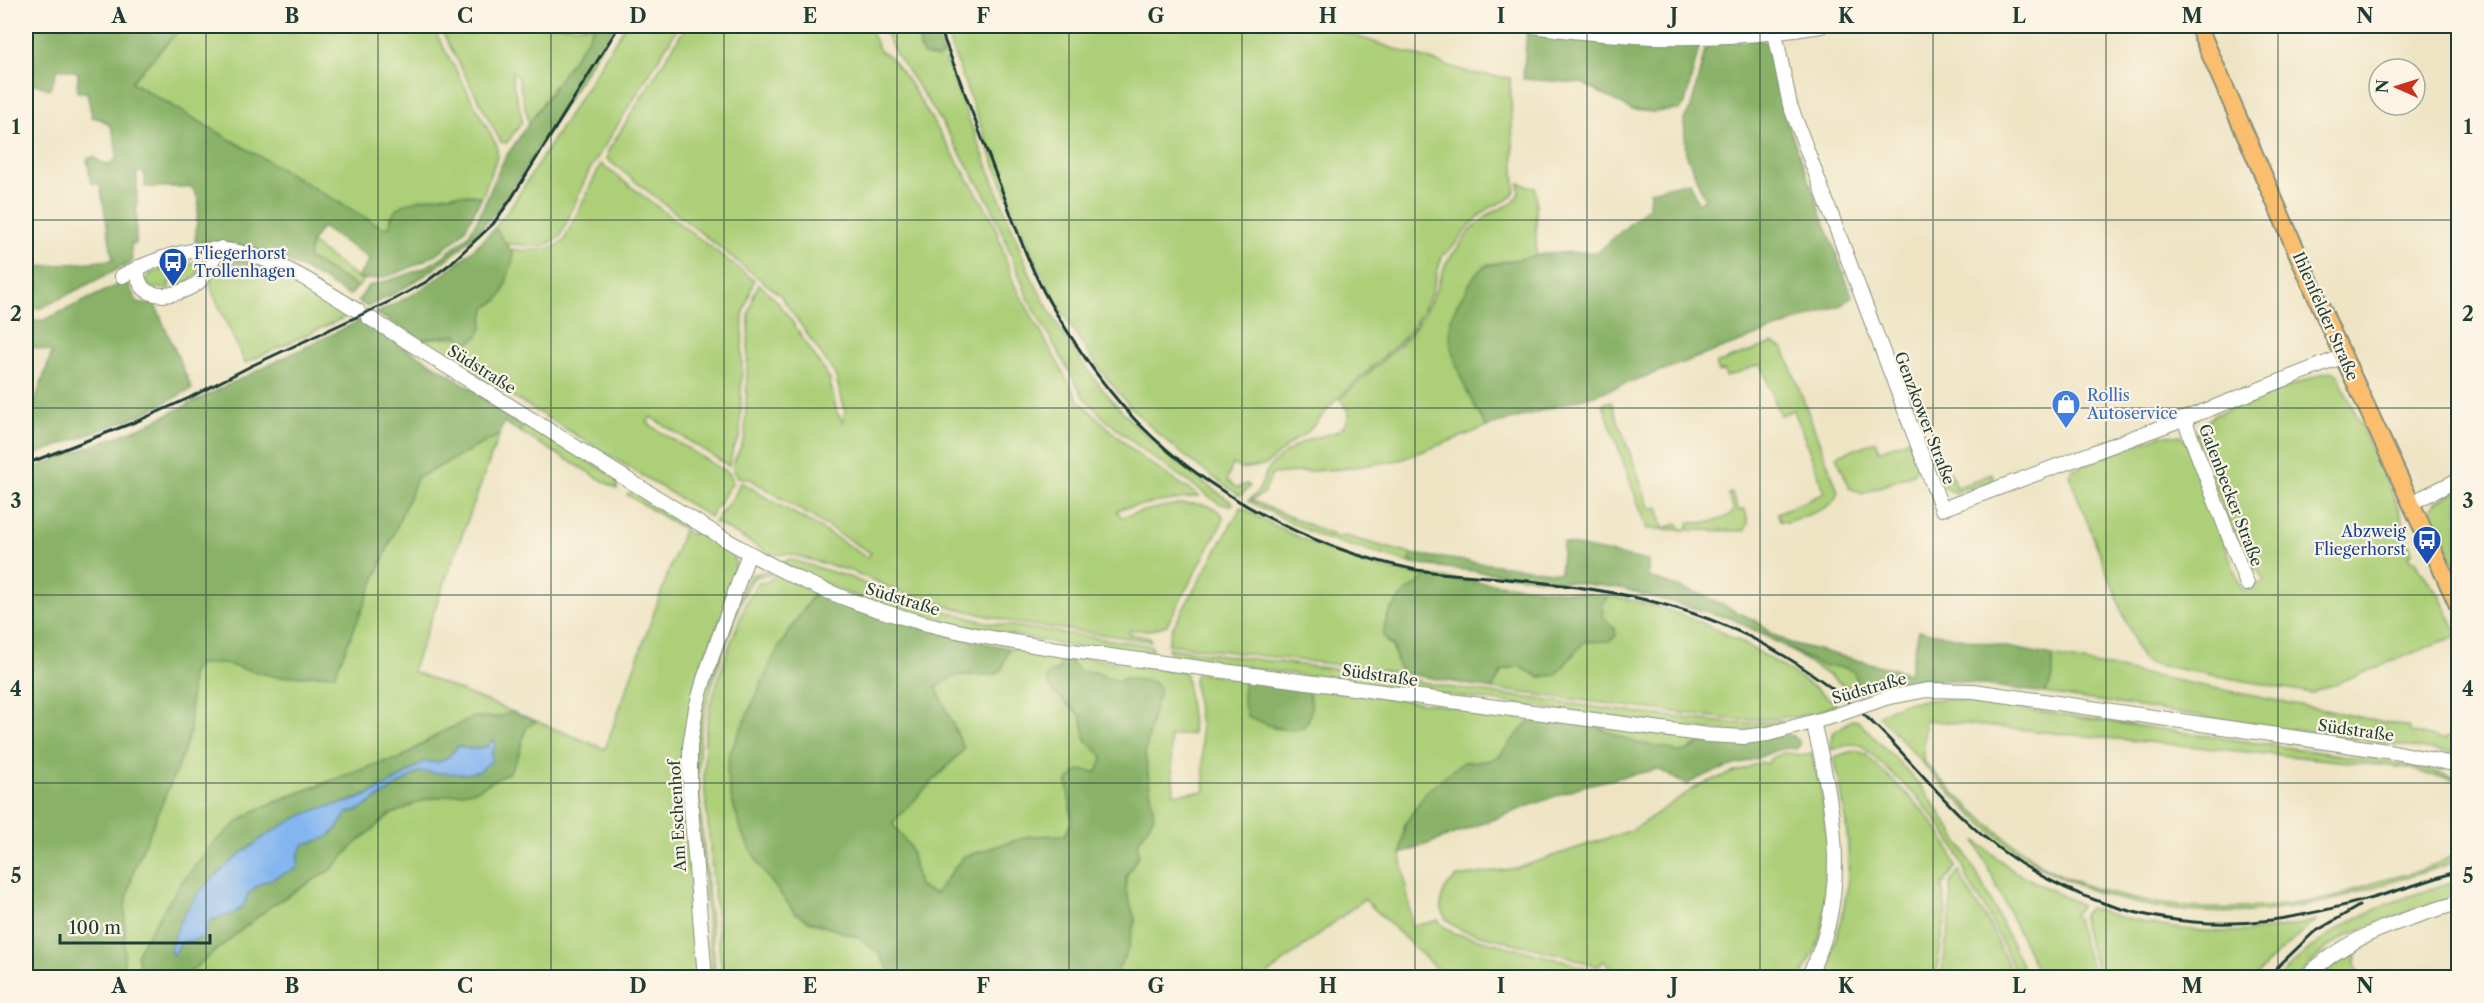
<svg xmlns="http://www.w3.org/2000/svg" width="2484" height="1003" font-family="'Libre Caslon Text',serif">
	<style>
		.green { fill: #accf78; stroke: #668656; stroke-width: 1.5 }
		.forest { fill: #89b268; stroke: #54784e; stroke-width: 1.5; fill-rule: evenodd }
		.water { fill: #83b6f0; stroke: #517a92; stroke-width: 1.5 }
		.lines { fill: none; stroke-linecap: round; stroke-linejoin: round }
		.minor-casing { stroke: #86907c; stroke-width: 16 }
		.major-casing { stroke: #86907c; stroke-width: 20 }
		.minor { stroke: #fff; stroke-width: 14 }
		.major { stroke: #fbbd6e; stroke-width: 16 }
		.rail { stroke: #1f3d34; stroke-width: 3 }
		.minor-bridge-casing { stroke: #86907c; stroke-width: 16; stroke-linecap: butt }
		.minor-bridge { stroke: #fff; stroke-width: 14 }
		.grid { fill: none; stroke: #1f3d34; stroke-width: 1.5; stroke-opacity: 0.55 }
		.labels { text-anchor: middle; dominant-baseline: central; stroke-width: 4.5; stroke-linejoin: round; paint-order: stroke }
		.transit-label { font-size: 16px; fill: #164399; stroke: #fcf5e5; text-anchor: start }
		.street-label { font-size: 16px; fill: #1f3d34; stroke: #fcf5e5 }
		.shop-label { font-size: 16px; fill: #366cbe; stroke: #fcf5e5; text-anchor: start }
		.neatline { fill: none; stroke: #1f3d34; stroke-width: 2 }
		.grid-label { font-size: 20px; text-anchor: middle; font-weight: bold; fill: #1f3d34 }
	</style>
	<rect width="100%" height="100%" fill="#fcf5e5"/>
	<filter id="ink" filterUnits="userSpaceOnUse"><feTurbulence type="fractalNoise" baseFrequency=".0167" numOctaves="2"/><feDisplacementMap in="SourceGraphic" scale="12" xChannelSelector="R" yChannelSelector="G"/><feConvolveMatrix kernelMatrix="1 2 1 2 8 2 1 2 1" color-interpolation-filters="sRGB"/></filter>
	<filter id="wash" filterUnits="userSpaceOnUse"><feTurbulence type="fractalNoise" baseFrequency=".008" numOctaves="4" result="noise"/><feDisplacementMap in="SourceGraphic" scale="24" xChannelSelector="R" yChannelSelector="G"/><feGaussianBlur stdDeviation="1.35" result="paint"/><feColorMatrix in="noise" values="0 0 0 0 0 0 0 0 0 0 0 0 0 0 0 0 0 1.4 0 .05"/><feComposite in="paint" operator="in"/></filter>
	<g filter="url(#wash)">
		<rect width="100%" height="100%" fill="#eee4c4"/>
		<g class="green">
			<path d="M183,26H285L289,34L305,26H432L497,146V157L482,197L454,194L406,204L391,217L390,227L387,229L381,227L131,82Z"/>
			<path d="M439,26H594L589,36L529,124L518,77L512,73C512,91 521,105 522,122L507,143L501,142Z"/>
			<path d="M625,26H679L589,171L560,237L544,246L506,244L495,228L514,202Z"/>
			<path d="M686,26H868L880,51L890,57L907,79L986,208L994,223L1014,284L1079,401L1139,456L1199,496L1122,508L1117,511L1121,517C1146,511 1205,491 1223,516V521L1167,625L1151,630H1130L1129,634L1150,637L1151,641L1016,623L914,598L854,572L790,554H771L714,522L735,495L740,482C748,484 753,490 760,494C796,514 833,534 867,558L871,553L750,479L738,477L733,470V464L745,437L749,315L754,294L759,284L776,300L791,320L829,378L837,413L843,422L845,410L835,374L780,295L607,159L608,151Z"/>
			<path d="M882,26H897L900,31L919,36L920,48L938,58L943,53L1030,274C1081,377 1138,440 1233,503L1232,505L1220,504L1144,451L1106,420L1083,396L1029,300L991,205L938,116L896,54Z"/>
			<path d="M943,26H1324L1471,73L1510,78L1515,190C1510,203 1498,202 1488,209C1469,221 1460,244 1442,256L1431,294L1414,325L1404,338L1338,398L1306,434L1293,441L1266,465L1241,469L1233,464L1227,480L1237,488L1247,484L1250,487L1240,496C1201,469 1163,442 1131,407C1033,300 995,158 943,26Z"/>
			<path d="M601,164L754,280L743,315L740,437L733,449L729,466L651,417L647,422L660,432L730,474L733,482L710,517L419,339L461,337L482,329L484,312L487,307L498,300L513,253L509,249C529,250 547,254 564,241Z"/>
			<path d="M1519,183L1535,188C1538,211 1535,233 1536,256L1486,265L1481,418L1487,427L1400,460L1341,469L1272,474L1264,493L1251,500L1337,537L1345,536L1411,554L1410,559L1413,564L1321,537L1248,501C1251,497 1256,495 1258,491C1263,485 1263,476 1268,470C1276,458 1292,447 1305,441C1321,433 1347,437 1349,413L1340,399L1406,339L1416,326L1434,295L1446,263L1471,230L1491,213L1513,203L1519,193Z"/>
			<path d="M311,243L360,279L364,280L355,290V286L308,258Z"/>
			<path d="M238,261C281,269 315,291 352,314L245,363L212,291C207,267 216,263 238,261Z"/>
			<path d="M198,262L202,264C198,276 188,283 177,287L175,281L168,283L170,289L151,288L145,280L152,272Z"/>
			<path d="M1773,343L1784,349L1838,491C1836,510 1802,516 1787,522L1780,521L1777,513L1825,493L1794,410L1780,415L1761,364L1726,377L1724,370L1719,372L1716,364Z"/>
			<path d="M2334,372L2338,375L2399,509L2412,553L2408,555L2411,561L2416,560L2421,571L2439,595L2457,633L2456,636L2312,693L2146,663L2141,659L2069,475L2072,469L2161,435L2180,436L2186,442L2242,591L2264,582L2260,573L2243,559L2196,436L2198,429L2215,415L2324,373Z"/>
			<path d="M1611,401L1650,509L1658,507L1663,528L1679,524L1680,529H1688V523C1704,523 1723,523 1734,511L1728,494L1732,493L1739,511L1745,509L1748,523L1745,531L1647,529L1603,404Z"/>
			<path d="M526,422L618,479L617,489L520,432Z"/>
			<path d="M499,435L412,671L513,712L498,717H475L440,733L399,759L382,762L278,800L254,811L233,826L212,845L179,886L137,955C157,972 167,984 192,970L271,906L332,869L351,848L388,816L423,800L477,790L523,738L526,728L536,721L605,749L684,529L627,495L635,489L685,521L684,529L692,535L695,527C707,535 729,543 734,558C742,581 706,650 698,675C695,686 693,696 690,707L700,977L124,978L125,906L134,869L181,759L190,732L191,674L199,664L220,663L277,677L335,674L417,478Z"/>
			<path d="M1910,439L1919,464L1913,474L1862,494L1850,488L1836,456L1876,441L1879,451Z"/>
			<path d="M1950,472L1956,488L1992,474L1995,480L1955,493L1945,488L1939,477Z"/>
			<path d="M2458,490V574L2429,513L2437,501Z"/>
			<path d="M1241,507C1294,538 1363,569 1425,576C1409,601 1377,603 1387,643L1392,646L1398,665L1403,673L1168,644L1172,629Z"/>
			<path d="M789,559L852,578L897,599L990,623L1140,644L1151,646L1153,649L1140,655L1066,645L925,619L841,591L781,564Z"/>
			<path d="M767,571L771,573L770,575L754,577L743,596L723,651L706,705L700,734L698,783L716,978L712,977L695,779L694,753L701,705L744,586L751,575Z"/>
			<path d="M777,574L815,592L777,650L730,753L727,774L731,797L743,835L794,912L809,921L860,938L879,954L894,977L722,978L704,783L705,735L710,706L728,650L748,598L758,583L767,582Z"/>
			<path d="M1608,596C1692,607 1770,655 1837,704L1817,713L1796,717L1737,720L1492,689L1502,671L1518,666L1539,677L1556,675L1584,642L1615,629L1603,617L1602,605Z"/>
			<path d="M1009,648L1182,671L1186,674L1193,734L1170,736L1174,794L1205,791L1201,734L1194,680L1196,673L1244,680L1272,728L1289,730L1303,726L1305,688L1536,717C1519,729 1507,756 1487,761C1480,762 1471,762 1463,762L1405,824L1401,854L1412,925L1428,923L1438,920L1442,925L1454,933L1568,962L1592,971L1597,977H1445L1364,899L1264,977H1114L1128,949L1135,920L1126,891V877L1138,856V843L1154,816L1145,753L1154,708L1159,696L1128,678L1116,681L1095,672H1081L1064,656L1058,670L1048,674L1052,691L1081,716L1086,740L1103,756L1097,772L1067,781L1072,821L1065,836H1030L963,857L935,894L919,886L910,847L892,823L964,749L936,687L957,675H993L1001,671Z"/>
			<path d="M1168,648L1404,678L1447,687L1638,713L1738,724L1777,721L1792,723L1745,731L1708,730L1173,658Z"/>
			<path d="M1787,648L1820,665L1846,668L1855,672L1860,694L1843,685Z"/>
			<path d="M2053,656L2409,727L2410,732L2444,739L2458,734V754L2044,693C2054,680 2051,671 2053,656Z"/>
			<path d="M1952,699L2408,765L2458,778V780L2425,774L2409,768L1925,720L1923,761C1952,792 1982,821 2016,846C2026,853 2036,862 2046,868C2135,914 2243,917 2339,896C2351,893 2361,886 2373,883C2389,878 2406,875 2421,870C2434,866 2446,859 2458,853V861C2430,871 2401,879 2371,888C2361,890 2352,895 2341,898C2221,927 2090,916 1993,833C1951,798 1917,755 1879,716C1900,699 1925,700 1952,699Z"/>
			<path d="M1852,720L1858,721C1879,743 1903,764 1922,788C1964,842 1993,904 2022,965L2020,970L2025,972V977L2021,975L2018,977L1984,906L1970,885L1957,851L1940,825L1916,796L1861,745L1851,744L1831,750L1833,733Z"/>
			<path d="M1589,724L1705,740L1687,751L1677,752L1663,747L1636,743Z"/>
			<path d="M1856,750L1865,754C1897,786 1942,820 1956,866L1942,886L1946,912L1936,977H1820C1858,898 1853,840 1834,757Z"/>
			<path d="M1784,753L1805,755L1812,753C1828,815 1836,877 1819,940C1815,953 1807,965 1801,977H1616L1618,972L1613,971L1604,960L1599,966H1595L1570,957L1464,931C1436,921 1433,893 1458,877L1517,868L1632,830L1699,785L1762,762L1767,764L1771,758Z"/>
			<path d="M1975,840L2015,872L2081,905L2074,915L2078,919V927L2095,977H2040Z"/>
			<path d="M1959,871L1967,889L1987,920L2014,977H1941L1951,912L1950,883Z"/>
			<path d="M2458,880V897L2392,917L2345,936L2328,947L2297,977L2279,978C2335,919 2384,904 2458,880Z"/>
			<path d="M2089,908C2163,932 2240,941 2317,920L2268,962L2256,977H2100L2083,926V914Z"/>
			<path d="M2356,955L2355,963L2360,977H2318L2348,956Z"/>
		</g>
		<g class="forest">
			<path d="M26,26H183L131,82L381,227H390C391,220 391,214 397,209C411,197 464,191 482,197C476,207 471,220 464,230C448,253 388,283 360,279L359,276L370,259L322,227L311,243L308,258L356,286L352,294L348,295C295,263 258,241 195,242L199,200L192,187H145V173L137,172L136,244H131L132,262L41,308L26,309V268L113,260L100,184L91,183L87,159L94,157L102,163L111,165L117,157C114,136 117,121 92,117L87,92H77L78,72L58,68L50,89L26,81Z"/>
			<path d="M594,26H614L508,196C471,247 424,281 367,307L358,301L368,286C400,277 427,271 452,249C458,244 465,240 469,234C485,210 492,182 505,158L589,36Z"/>
			<path d="M897,26H933L943,53L938,58L924,55L920,48L919,36L900,31Z"/>
			<path d="M1527,31L1578,37L1700,43L1685,104L1679,110L1652,112L1632,110L1582,83L1523,79Z"/>
			<path d="M1762,40L1769,45L1774,56L1786,119L1852,296L1844,304L1600,393L1487,427C1471,404 1448,356 1450,328C1451,313 1458,302 1466,290C1472,279 1476,271 1486,266L1548,253L1598,252L1649,207L1650,191L1689,182L1698,203L1705,199L1686,153L1684,119L1691,108L1705,50L1711,43Z"/>
			<path d="M495,228L513,253V259L503,293L498,300L487,307L484,312L482,329L477,337L469,343L464,342L457,335L419,339L376,313C424,291 459,266 495,228Z"/>
			<path d="M126,281L138,303L148,305L154,302L192,389L138,416L26,458V404L33,407L52,352L26,345V322L44,320Z"/>
			<path d="M361,320L526,422L520,432L504,422L499,435L417,478L335,674L277,677L220,663L199,664L191,674L190,732L181,759L134,869L125,906L124,977L26,978V471L144,426Z"/>
			<path d="M1563,543L1648,561V577L1704,596L1758,622L1770,633L1790,643L1909,673L1919,630L2053,656V677L2051,684L2044,693L1948,680L1910,683L1859,693L1854,672L1846,668L1820,665L1733,619L1620,588L1413,564L1410,559L1411,554L1560,573Z"/>
			<path d="M1425,576L1608,596L1602,605L1603,617L1615,629L1616,636L1609,641L1584,642L1556,675L1540,677L1518,666L1502,671L1492,689L1403,673L1398,665L1393,646L1383,636C1384,620 1394,603 1406,592C1413,587 1420,584 1425,576Z"/>
			<path d="M815,592C880,614 942,636 1009,648L1001,671L993,675H957L936,687L964,749L892,823L910,847L919,886L935,894L963,857L1030,836L1065,835L1072,821L1067,781L1079,770L1097,772L1103,757L1086,740L1081,716L1052,691L1046,678L1048,674L1058,670L1064,656L1081,672H1095L1116,681L1128,678L1153,682L1159,688V696L1154,708L1145,753L1154,816L1138,843V856L1126,877V891L1135,919L1128,949L1114,977H894L879,954L860,938L809,921L794,912L761,868L743,835L731,797L727,774L730,753L777,650Z"/>
			<path d="M1244,680L1305,688C1311,697 1313,704 1310,715C1304,744 1263,723 1247,716L1243,702Z"/>
			<path d="M513,712L536,721L526,728L519,754L510,772L477,790L423,800L388,816L351,848L332,869L271,906L192,970L180,977L161,975L140,968L137,955L143,942L179,886L212,845L233,826L254,811L346,775L383,762L399,759L440,733L475,717H498ZM458,746L469,749L487,747L466,774L418,772L361,809L347,813C334,836 330,839 304,843L298,855L297,868L260,884L248,894L244,905L233,914L211,920L206,929L205,938L182,942L240,854L277,830L317,810L357,799L388,785L425,761C443,765 447,759 458,746Z"/>
			<path d="M1536,717L1589,724L1636,743L1663,747L1677,752L1687,751L1705,740L1791,735L1799,741L1800,745L1796,749C1780,745 1766,756 1751,760C1728,767 1707,773 1686,785L1658,769L1582,786L1401,854L1405,824L1426,792L1463,762L1487,761L1499,756L1526,724Z"/>
		</g>
		<path class="water" d="M492,740L497,743L491,754L492,760L480,771L466,774L418,772L361,809L347,813C333,836 330,839 304,844L298,855V868L260,884L248,894L244,905L233,914L211,920L206,929L205,938L182,942L173,956L170,950C174,939 177,926 183,916C206,874 273,825 318,809C331,805 345,804 358,799C382,791 404,776 425,761C443,765 447,759 458,746L469,749L487,747Z"/>
	</g>
	<g filter="url(#ink)">
		<g class="lines">
			<g class="minor-casing">
				<g id="minor">
					<path d="M1532,26C1629,40 1725,42 1821,26"/>
					<path d="M1775,33L1790,105L1942,509L2207,410L2344,356"/>
					<path d="M138,267C134,306 182,298 201,280C205,276 207,268 210,263C213,258 218,253 221,248"/>
					<path d="M122,276C220,223 273,257 358,311"/>
					<path d="M368,317C458,373 547,430 638,486C696,521 753,559 815,586C895,621 980,638 1065,650L1708,735L1744,737L1768,734L1834,716"/>
					<path d="M2184,419L2247,584"/>
					<path d="M2411,503L2458,480"/>
					<path d="M1886,698L1927,690L1974,691L2394,752L2458,765"/>
					<path d="M705,978L690,794V746L696,708L705,676L749,553"/>
					<path d="M1807,978C1852,899 1834,805 1813,722"/>
					<path d="M2305,978C2346,936 2404,919 2458,903"/>
				</g>
			</g>
			<g class="major-casing">
				<path id="major" d="M2198,26L2332,332L2458,605"/>
			</g>
			<use href="#minor" class="minor"/>
			<use href="#major" class="major"/>
			<g class="rail">
				<path d="M939,26C960,80 980,134 1001,188C1016,227 1029,267 1050,303C1068,333 1088,364 1110,391C1180,480 1301,547 1412,569C1443,575 1476,575 1508,579C1592,587 1674,599 1750,637C1796,660 1839,691 1876,726C1906,755 1932,788 1962,817C2043,896 2160,935 2272,920C2335,911 2398,891 2458,871"/>
				<path d="M26,464L140,420L189,398L251,366L393,300L426,282L450,264L493,224L511,199L619,26"/>
				<path d="M2266,978L2313,933L2359,906"/>
			</g>
			<g class="minor-bridge-casing">
				<path id="minor-bridge" d="M1834,716L1886,698"/>
			</g>
			<use href="#minor-bridge" class="minor-bridge"/>
		</g>
	</g>
	<path class="grid" d="M206,26V978M378,26V978M551,26V978M724,26V978M897,26V978M1069,26V978M1242,26V978M1415,26V978M1587,26V978M1760,26V978M1933,26V978M2106,26V978M2278,26V978M26,220H2458M26,408H2458M26,595H2458M26,783H2458"/>
	<defs>
		<g id="bus-pin" transform="scale(1.5)"><path d="M0 17L-7.5 6A9.5 9.5 0 1 1 7.5 6Z" fill="#1a4fb4" stroke="#fcf5e5"/><path d="M-5-6H5V4H4V6H2V4H-2V6H-4V4H-5ZM-3.5-4V0h7V-4ZM-3.5 1.2v1.5H-2V1.2ZM2 1.2v1.5H3.5V1.2Z" fill="#fff"/></g>
		<g id="shop-pin" transform="scale(1.5)"><path d="M0 17L-7.5 6A9.5 9.5 0 1 1 7.5 6Z" fill="#3f7fe0" stroke="#fcf5e5"/><path d="M-5-2.5h2.3a2.7 3.5 0 0 1 5.4 0H5L5.5 6h-11ZM-1.5-2.5h3a1.5 2.3 0 0 0-3 0Z" fill="#fff"/></g>
	</defs>
	<g fill-rule="evenodd">
		<use href="#bus-pin" x="173" y="262"/>
		<use href="#shop-pin" x="2066" y="404"/>
		<use href="#bus-pin" x="2427" y="540"/>
	</g>
	<g class="labels">
		<g class="transit-label">
			<text x="194" y="253">Fliegerhorst<tspan x="194" dy="18">Trollenhagen</tspan></text>
			<text x="2406" y="531" text-anchor="end">Abzweig<tspan x="2406" dy="18">Fliegerhorst</tspan></text>
		</g>
		<g class="street-label">
			<text transform="translate(2326 316) rotate(66)">Ihlenfelder Straße</text>
			<text transform="translate(482 369) rotate(32)">Südstraße</text>
			<text transform="translate(1925 418) rotate(69)">Genzkower Straße</text>
			<text transform="translate(2231 495) rotate(69)">Galenbecker Straße</text>
			<text transform="translate(903 599) rotate(17)">Südstraße</text>
			<text transform="translate(1380 675) rotate(8)">Südstraße</text>
			<text transform="translate(1869 688) rotate(-16)">Südstraße</text>
			<text transform="translate(2356 730) rotate(8)">Südstraße</text>
			<text transform="translate(677 816) rotate(-93)">Am Eschenhof</text>
		</g>
		<g class="shop-label">
			<text x="2087" y="395">Rollis<tspan x="2087" dy="18">Autoservice</tspan></text>
		</g>
	</g>
	<rect width="2484" height="1003" fill="none" stroke="#fcf5e5" stroke-width="66"/>
	<g transform="translate(2397 87) rotate(273)"><circle r="28" fill="#fcf5e5" stroke="#a4ab9e" stroke-width="1.5"/>
	<path d="M0-4.5L10 22L0 15L-10 22Z" fill="#c8321e"/>
	<text y="-9" font-size="16" font-weight="bold" text-anchor="middle" fill="#1f3d34">N</text>
	</g>
	<path d="M60 934v9h150v-9" fill="none" stroke="#1f3d34" stroke-width="3"/>
	<text x="69" y="934" font-size="18" fill="#1f3d34" stroke="#fcf5e5" stroke-width="4.5" paint-order="stroke">100 m</text>
	<rect x="33" y="33" width="2418" height="937" class="neatline"/>
	<g class="grid-label">
		<text x="119" y="23">A</text>
		<text x="292" y="23">B</text>
		<text x="465" y="23">C</text>
		<text x="638" y="23">D</text>
		<text x="810" y="23">E</text>
		<text x="983" y="23">F</text>
		<text x="1156" y="23">G</text>
		<text x="1328" y="23">H</text>
		<text x="1501" y="23">I</text>
		<text x="1674" y="23">J</text>
		<text x="1846" y="23">K</text>
		<text x="2019" y="23">L</text>
		<text x="2192" y="23">M</text>
		<text x="2365" y="23">N</text>
		<text x="16" y="134">1</text>
		<text x="2468" y="134">1</text>
		<text x="16" y="321">2</text>
		<text x="2468" y="321">2</text>
		<text x="16" y="508">3</text>
		<text x="2468" y="508">3</text>
		<text x="16" y="696">4</text>
		<text x="2468" y="696">4</text>
		<text x="16" y="883">5</text>
		<text x="2468" y="883">5</text>
		<text x="119" y="993">A</text>
		<text x="292" y="993">B</text>
		<text x="465" y="993">C</text>
		<text x="638" y="993">D</text>
		<text x="810" y="993">E</text>
		<text x="983" y="993">F</text>
		<text x="1156" y="993">G</text>
		<text x="1328" y="993">H</text>
		<text x="1501" y="993">I</text>
		<text x="1674" y="993">J</text>
		<text x="1846" y="993">K</text>
		<text x="2019" y="993">L</text>
		<text x="2192" y="993">M</text>
		<text x="2365" y="993">N</text>
	</g>
</svg>
